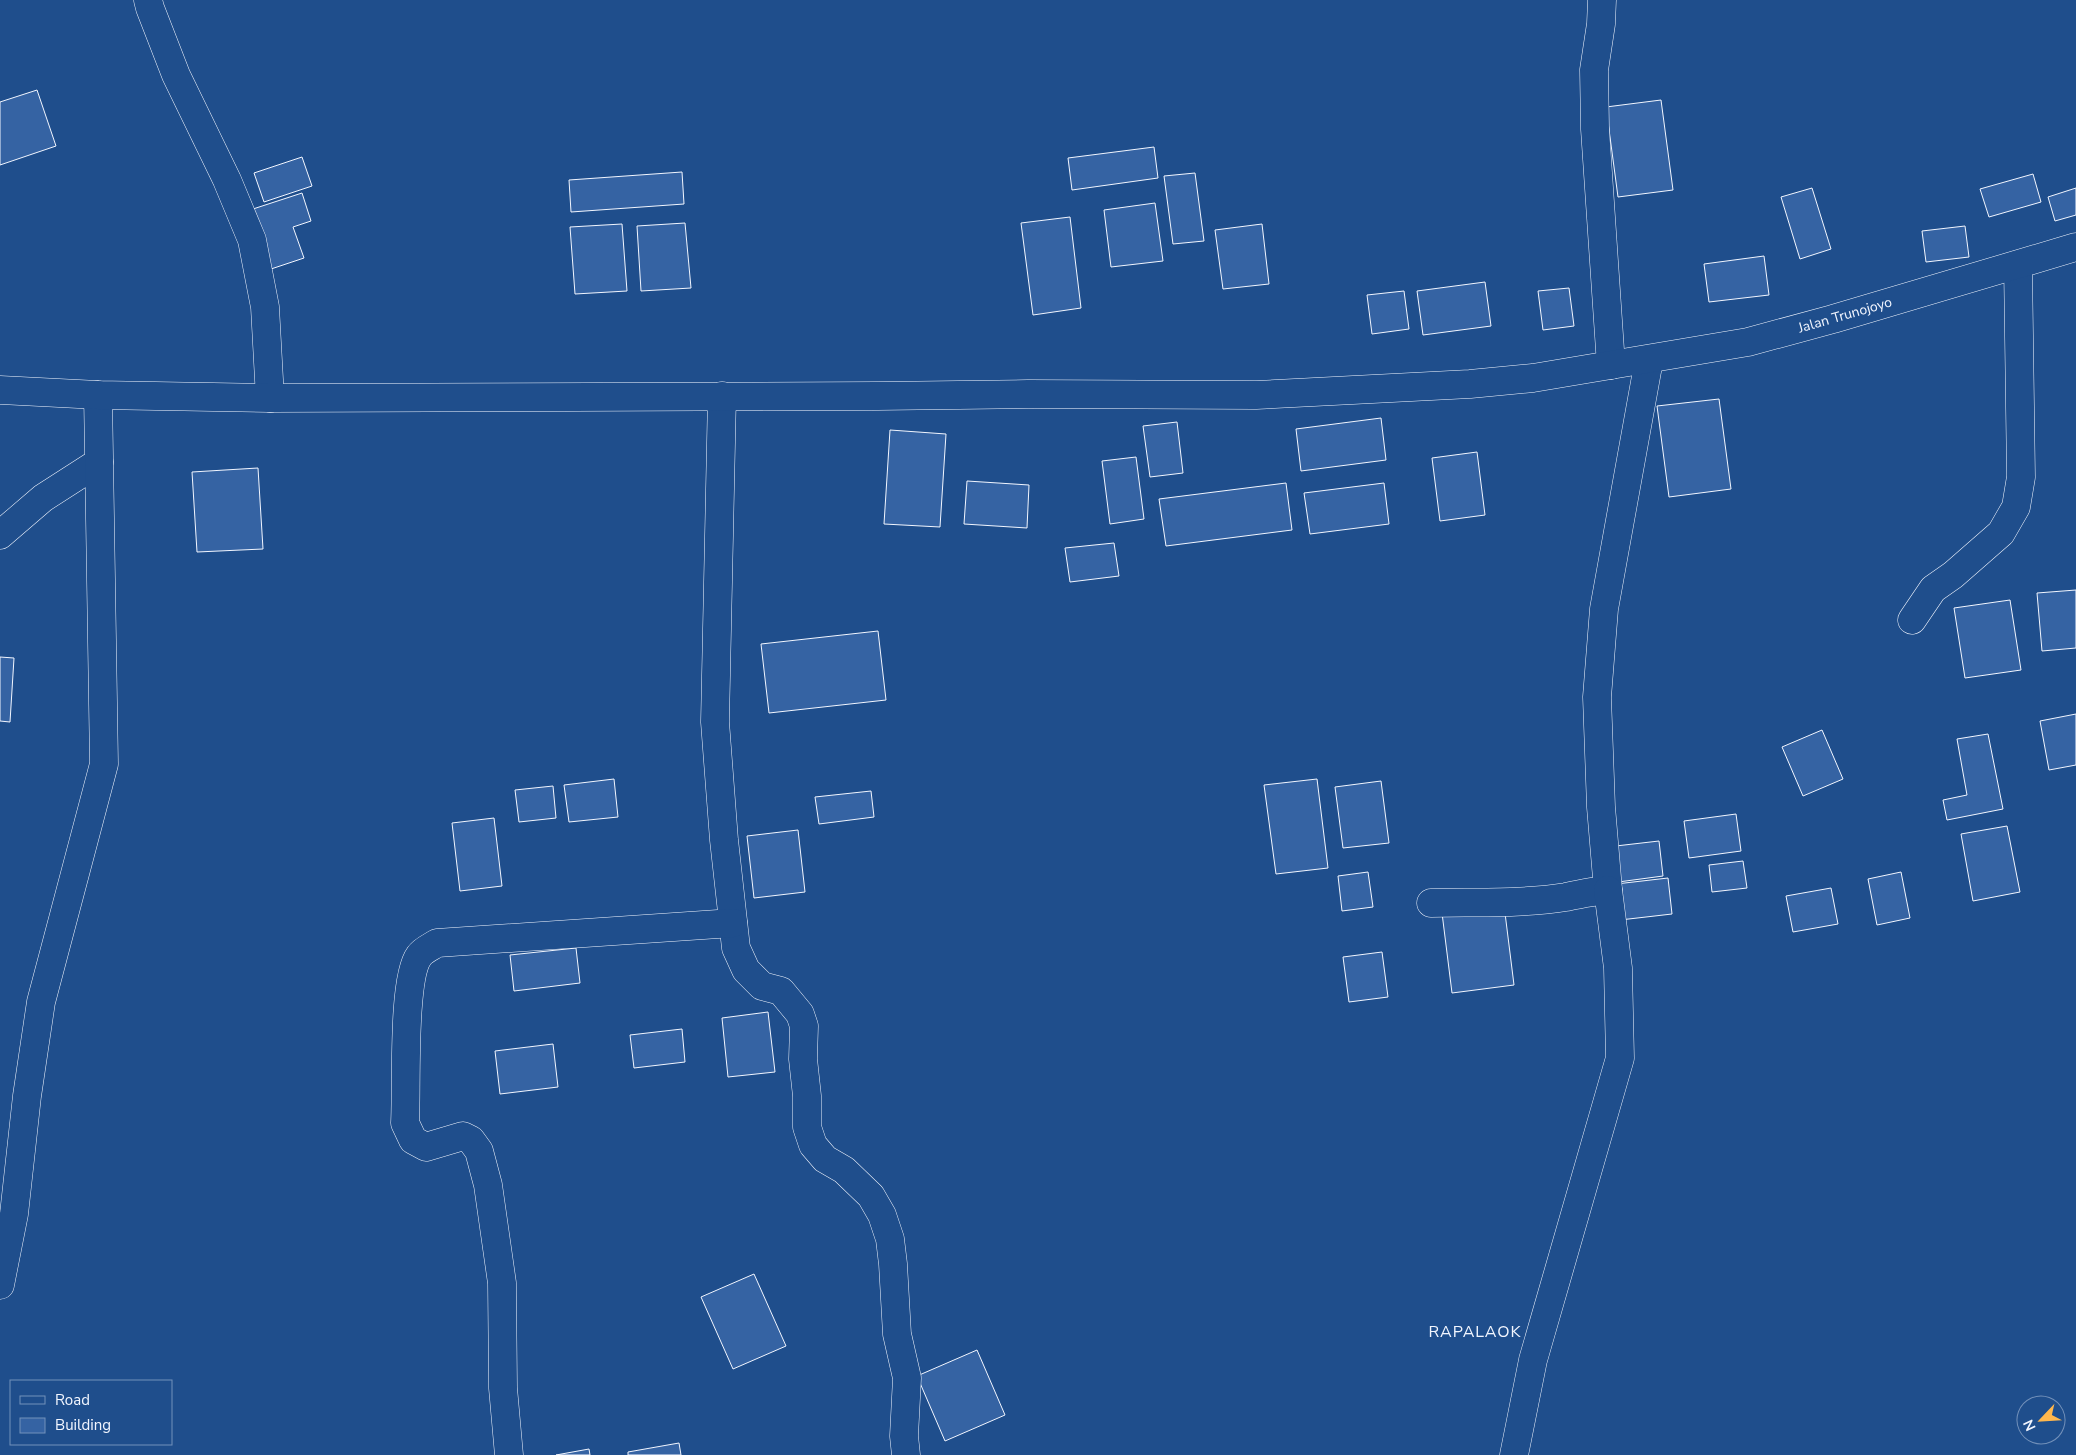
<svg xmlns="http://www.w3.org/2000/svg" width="2076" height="1455" font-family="'Nunito Sans',sans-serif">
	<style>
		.building { fill: #3563a3; stroke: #f2f6ff }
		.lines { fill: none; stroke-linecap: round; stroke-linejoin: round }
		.street-casing { stroke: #f2f6ff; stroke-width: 29 }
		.secondary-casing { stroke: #f2f6ff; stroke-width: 29 }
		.street { stroke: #1f4e8c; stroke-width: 28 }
		.secondary { stroke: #1f4e8c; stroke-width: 28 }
		.labels { text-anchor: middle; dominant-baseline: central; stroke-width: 4; stroke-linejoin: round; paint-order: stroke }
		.street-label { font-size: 14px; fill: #f2f6ff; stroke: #1f4e8c }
		.quarter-label { font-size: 16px; letter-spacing: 1px; fill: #f2f6ff; stroke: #1f4e8c }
	</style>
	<rect width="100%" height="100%" fill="#1f4e8c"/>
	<g class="building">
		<path d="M37,90L56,146L0,165V102Z"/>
		<path d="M1661,100L1673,190L1618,197L1606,107Z"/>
		<path d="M1154,147L1158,178L1072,190L1068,158Z"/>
		<path d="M302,157L312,186L264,202L254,173Z"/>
		<path d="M682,172L684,204L571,212L569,180Z"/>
		<path d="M1195,173L1204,241L1173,244L1164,176Z"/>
		<path d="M2033,174L2041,202L1989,217L1980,189Z"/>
		<path d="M1812,188L1831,249L1800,259L1781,197Z"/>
		<path d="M2076,188V215L2055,221L2048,197Z"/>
		<path d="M302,193L311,221L293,227L304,258L271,269L253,209Z"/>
		<path d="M1155,203L1163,261L1111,267L1104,210Z"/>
		<path d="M1070,217L1081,308L1033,315L1021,223Z"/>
		<path d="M685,223L691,288L641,291L637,226Z"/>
		<path d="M622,224L627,291L575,294L570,227Z"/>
		<path d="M1262,224L1269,284L1223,289L1215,230Z"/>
		<path d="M1965,226L1969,257L1926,262L1922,231Z"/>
		<path d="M1764,256L1769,295L1709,302L1704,264Z"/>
		<path d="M1485,282L1491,326L1423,335L1417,291Z"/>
		<path d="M1569,288L1574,326L1543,330L1538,291Z"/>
		<path d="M1404,291L1409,329L1372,334L1367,295Z"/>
		<path d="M1719,399L1731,489L1669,497L1657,406Z"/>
		<path d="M1381,418L1386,460L1301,471L1296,429Z"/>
		<path d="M1177,422L1183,473L1150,477L1143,426Z"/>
		<path d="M890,430L946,434L940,527L884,524Z"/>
		<path d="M1477,452L1485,515L1440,521L1432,458Z"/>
		<path d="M1136,457L1144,519L1110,524L1102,461Z"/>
		<path d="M258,468L263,549L197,552L192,472Z"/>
		<path d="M967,481L1029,485L1027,528L964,524Z"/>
		<path d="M1286,483L1292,530L1166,546L1159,499Z"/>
		<path d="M1384,483L1389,524L1310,534L1304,493Z"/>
		<path d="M1114,543L1119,576L1070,582L1065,548Z"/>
		<path d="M2076,590V648L2042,651L2037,593Z"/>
		<path d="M2010,600L2021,670L1965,678L1954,608Z"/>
		<path d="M878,631L886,700L769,713L761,644Z"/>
		<path d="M0,657L14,658L10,722L0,721Z"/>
		<path d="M2076,714V765L2049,770L2040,721Z"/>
		<path d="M1822,730L1843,779L1803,796L1782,747Z"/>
		<path d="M1988,734L2003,809L1947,820L1943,800L1967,795L1957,739Z"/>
		<path d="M614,779L618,817L569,822L564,785Z"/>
		<path d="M1317,779L1328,868L1276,874L1264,785Z"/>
		<path d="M1381,781L1389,843L1343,848L1335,787Z"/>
		<path d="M553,786L556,818L519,822L515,790Z"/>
		<path d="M871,791L874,817L819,824L815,797Z"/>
		<path d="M1736,814L1741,851L1689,858L1684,821Z"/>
		<path d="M494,818L502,886L460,891L452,823Z"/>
		<path d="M2007,826L2020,892L1973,901L1961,834Z"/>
		<path d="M798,830L805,892L754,898L747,836Z"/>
		<path d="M1659,841L1663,876L1611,883L1607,847Z"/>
		<path d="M1743,861L1747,888L1712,892L1709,865Z"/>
		<path d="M1368,872L1373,907L1342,911L1338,876Z"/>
		<path d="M1901,872L1910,918L1877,925L1868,879Z"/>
		<path d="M1668,878L1672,914L1620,920L1616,884Z"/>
		<path d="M1831,888L1838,924L1793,932L1786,896Z"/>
		<path d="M1504,905L1514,985L1452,993L1442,913Z"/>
		<path d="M576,948L580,983L514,991L510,955Z"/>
		<path d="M1382,952L1388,997L1349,1002L1343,957Z"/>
		<path d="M768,1012L775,1072L728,1077L722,1018Z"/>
		<path d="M682,1029L685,1062L634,1068L630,1035Z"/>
		<path d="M553,1044L558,1087L500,1094L495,1051Z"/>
		<path d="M754,1274L786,1346L733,1369L701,1297Z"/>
		<path d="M977,1350L1005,1415L945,1441L917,1376Z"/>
		<path d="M679,1443L681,1455H628V1452Z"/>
		<path d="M589,1449L590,1455H556Z"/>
	</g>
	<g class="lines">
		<g class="street-casing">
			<g id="street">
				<path d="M148,0L150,8L176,75L227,180L252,240L265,307L270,398"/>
				<path d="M1602,0L1601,24L1594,70L1595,129L1611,365"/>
				<path d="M722,396L715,722L724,840L736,948L746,970L762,986L781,991L800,1014L804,1026L803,1059L807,1096V1127L813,1145L825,1159L844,1170L871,1196L882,1215L890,1239L893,1264L897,1334L907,1378L904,1436L906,1455"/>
				<path d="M0,535L43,498L99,462"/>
				<path d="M1912,620L1933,589L1953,575L2001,533L2016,507L2021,477L2018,265"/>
				<path d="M1431,903C1475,902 1522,904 1566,897C1580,894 1594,891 1608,890L1601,807L1597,697L1604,609L1649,360"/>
				<path d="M0,1285L14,1214L27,1096L41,1002L104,764L98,395"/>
				<path d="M509,1455L503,1388L502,1283L488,1185L479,1151L471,1140L463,1136L426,1147L413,1140L405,1123C407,1090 402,979 419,956C423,950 431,947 437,943L733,923"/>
				<path d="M1514,1455L1533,1360L1620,1058L1618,968L1608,890"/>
			</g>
		</g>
		<g class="secondary-casing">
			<path id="secondary" d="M0,390L98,395L270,398L878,396L1028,394L1256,395L1470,384L1533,378L1748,342L1833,319L2076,247"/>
		</g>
		<use href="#street" class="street"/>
		<use href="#secondary" class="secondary"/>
	</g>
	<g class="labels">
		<g class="street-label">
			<text transform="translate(1845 315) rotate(-16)">Jalan Trunojoyo</text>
		</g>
		<g class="quarter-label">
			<text x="1475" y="1332">RAPALAOK</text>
		</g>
	</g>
	<rect x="10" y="1380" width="162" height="65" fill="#1f4e8c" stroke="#7391ba"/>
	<rect x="20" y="1396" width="25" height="8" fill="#1f4e8c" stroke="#7391ba"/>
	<text x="55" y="1405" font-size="15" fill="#f2f6ff">Road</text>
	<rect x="20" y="1418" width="25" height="15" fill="#3563a3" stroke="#7391ba"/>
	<text x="55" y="1430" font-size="15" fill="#f2f6ff">Building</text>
	<g transform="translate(2041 1420) rotate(245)"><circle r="24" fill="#1f4e8c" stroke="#7391ba"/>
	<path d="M0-4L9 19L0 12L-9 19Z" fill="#ffb74d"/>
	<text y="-8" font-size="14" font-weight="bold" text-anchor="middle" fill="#f2f6ff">N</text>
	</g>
</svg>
